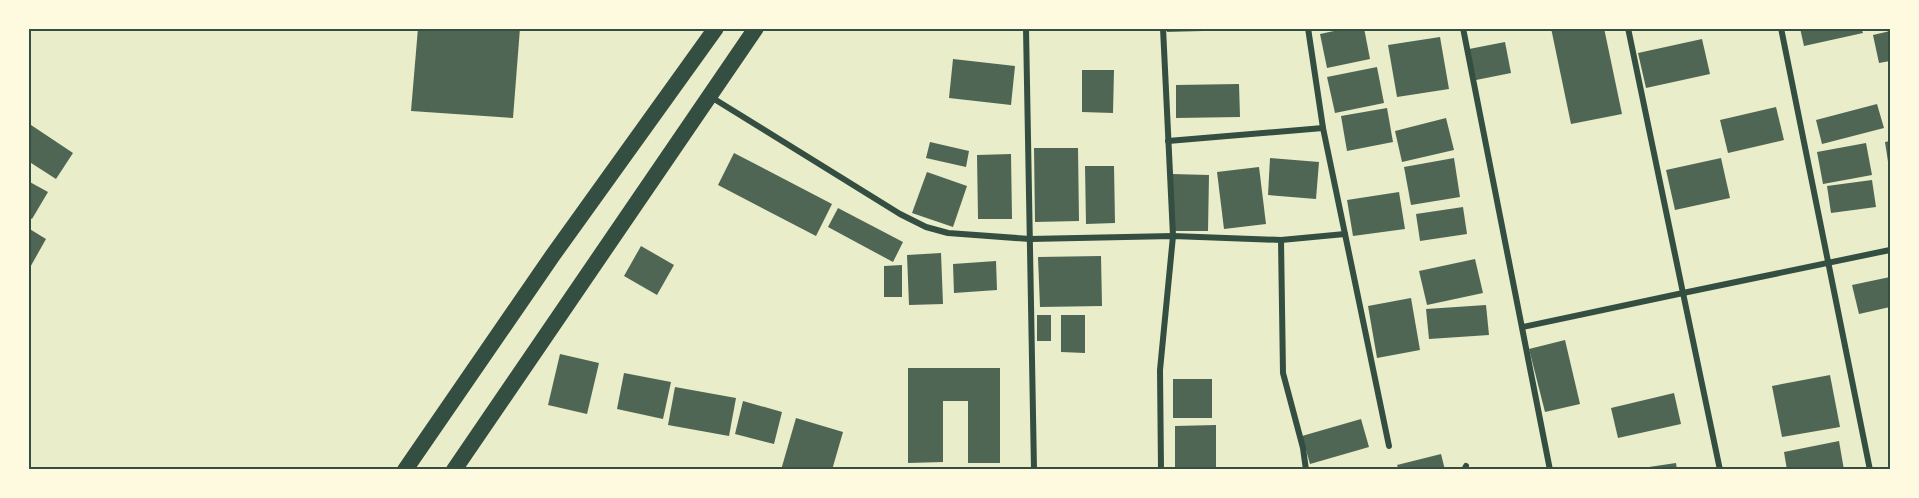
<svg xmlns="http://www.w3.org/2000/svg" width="1919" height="498" font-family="'Roboto Serif',serif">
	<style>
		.building { fill: #4f6655 }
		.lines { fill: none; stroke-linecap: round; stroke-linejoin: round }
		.minor { stroke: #344e41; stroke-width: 6 }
		.trunk { stroke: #344e41; stroke-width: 16 }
		.neatline { fill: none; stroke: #344e41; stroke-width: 2 }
	</style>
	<rect width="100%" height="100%" fill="#e9edc9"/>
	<g class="building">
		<path d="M418,28H520L513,118L411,111Z"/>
		<path d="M1167,28H1203V31L1167,32Z"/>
		<path d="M1348,28H1364L1370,59L1327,68L1320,34Z"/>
		<path d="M1551,28H1604L1622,114L1571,124Z"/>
		<path d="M1800,28H1861L1863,33L1804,46Z"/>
		<path d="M1890,31V61L1879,63L1873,35Z"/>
		<path d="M1440,37L1449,89L1397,97L1388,45Z"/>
		<path d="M1702,39L1710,74L1646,88L1638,53Z"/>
		<path d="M1505,42L1511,73L1476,80L1469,49Z"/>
		<path d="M953,59L1015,66L1011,105L949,98Z"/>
		<path d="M1377,67L1384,103L1335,113L1327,77Z"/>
		<path d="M1082,70H1114L1113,113L1082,112Z"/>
		<path d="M1239,84L1240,117L1176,118V85Z"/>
		<path d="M1877,104L1884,128L1822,144L1816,120Z"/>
		<path d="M1776,107L1784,140L1728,153L1720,120Z"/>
		<path d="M1387,108L1393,142L1347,151L1341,116Z"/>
		<path d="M1446,118L1454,150L1402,162L1395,131Z"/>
		<path d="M28,123L73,153L56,179L28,161Z"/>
		<path d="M1890,141V167L1889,168L1885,142Z"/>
		<path d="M930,142L969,151L966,167L926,158Z"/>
		<path d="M1866,143L1872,175L1823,184L1817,152Z"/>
		<path d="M1034,148H1078L1079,221L1035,222Z"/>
		<path d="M734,153L832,204L816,236L718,185Z"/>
		<path d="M1011,154L1012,219H978L977,155Z"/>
		<path d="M1270,158L1319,162L1316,199L1268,195Z"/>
		<path d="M1454,158L1460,197L1411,205L1404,167Z"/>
		<path d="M1721,158L1730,198L1675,210L1666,170Z"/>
		<path d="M1085,166H1114L1115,223L1086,224Z"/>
		<path d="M1259,167L1266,224L1224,229L1217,172Z"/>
		<path d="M927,172L967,186L953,227L912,213Z"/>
		<path d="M1172,174L1209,175L1208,231H1172Z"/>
		<path d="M1872,180L1876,207L1831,213L1827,186Z"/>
		<path d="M28,181L48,192L32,219L28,217Z"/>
		<path d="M1399,192L1405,229L1353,236L1347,200Z"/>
		<path d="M1463,207L1467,234L1420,241L1416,214Z"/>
		<path d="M838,208L903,242L893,262L828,227Z"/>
		<path d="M28,228L46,239L28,271Z"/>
		<path d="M641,246L674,265L657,295L624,276Z"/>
		<path d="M941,253L943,304L909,305L907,255Z"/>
		<path d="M1101,256L1102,306L1040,307L1038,257Z"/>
		<path d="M1475,259L1483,293L1427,305L1419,271Z"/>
		<path d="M996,261L997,290L954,293L953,264Z"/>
		<path d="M902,265V297H884V266Z"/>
		<path d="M1890,277V307L1859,314L1852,285Z"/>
		<path d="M1411,298L1420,350L1377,358L1368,306Z"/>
		<path d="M1486,305L1489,335L1429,339L1426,309Z"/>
		<rect x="1037" y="315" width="14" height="26"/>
		<path d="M1061,315H1085V353L1061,352Z"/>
		<path d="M1565,340L1580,404L1545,412L1529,349Z"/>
		<path d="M560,354L599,363L587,414L548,405Z"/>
		<path d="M908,368H1000V463H968V401H943V462L908,463Z"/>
		<path d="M624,373L671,382L663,419L617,409Z"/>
		<path d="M1830,375L1840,427L1782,437L1772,386Z"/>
		<rect x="1173" y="379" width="39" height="39"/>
		<path d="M675,387L736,398L729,436L668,425Z"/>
		<path d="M1674,393L1681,424L1618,438L1611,408Z"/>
		<path d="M743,401L782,412L774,444L735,434Z"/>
		<path d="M796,418L843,432L832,470H781Z"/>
		<path d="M1361,419L1369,447L1310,464L1302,436Z"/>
		<path d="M1216,425V470H1175V426Z"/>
		<path d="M1839,441L1844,470H1787L1784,452Z"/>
		<path d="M1441,454L1445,470H1399L1397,465Z"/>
		<path d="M1676,463L1677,470H1642V468Z"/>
	</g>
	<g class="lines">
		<g class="minor">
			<path d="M1026,28L1034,470"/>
			<path d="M1308,28L1323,128L1389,446"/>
			<path d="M1463,28L1550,470"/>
			<path d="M1781,28L1870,470"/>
			<path d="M711,97L900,214L926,227L948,233L1030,239L1173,236L1281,240L1283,373L1303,448L1306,470"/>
			<path d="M1168,141L1323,128"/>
			<path d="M1281,240L1345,234"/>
			<path d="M1523,327L1683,293L1628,28"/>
			<path d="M1161,470L1160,370L1173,236L1163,28"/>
			<path d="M1464,470L1466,466"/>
			<path d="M1720,470L1683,293L1890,250"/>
		</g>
		<g class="trunk">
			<path d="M405,470L553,255L716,28"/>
			<path d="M454,470L756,28"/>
		</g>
	</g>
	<rect width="1919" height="498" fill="none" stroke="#fefae0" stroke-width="60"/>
	<rect x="30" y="30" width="1859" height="438" class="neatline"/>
</svg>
